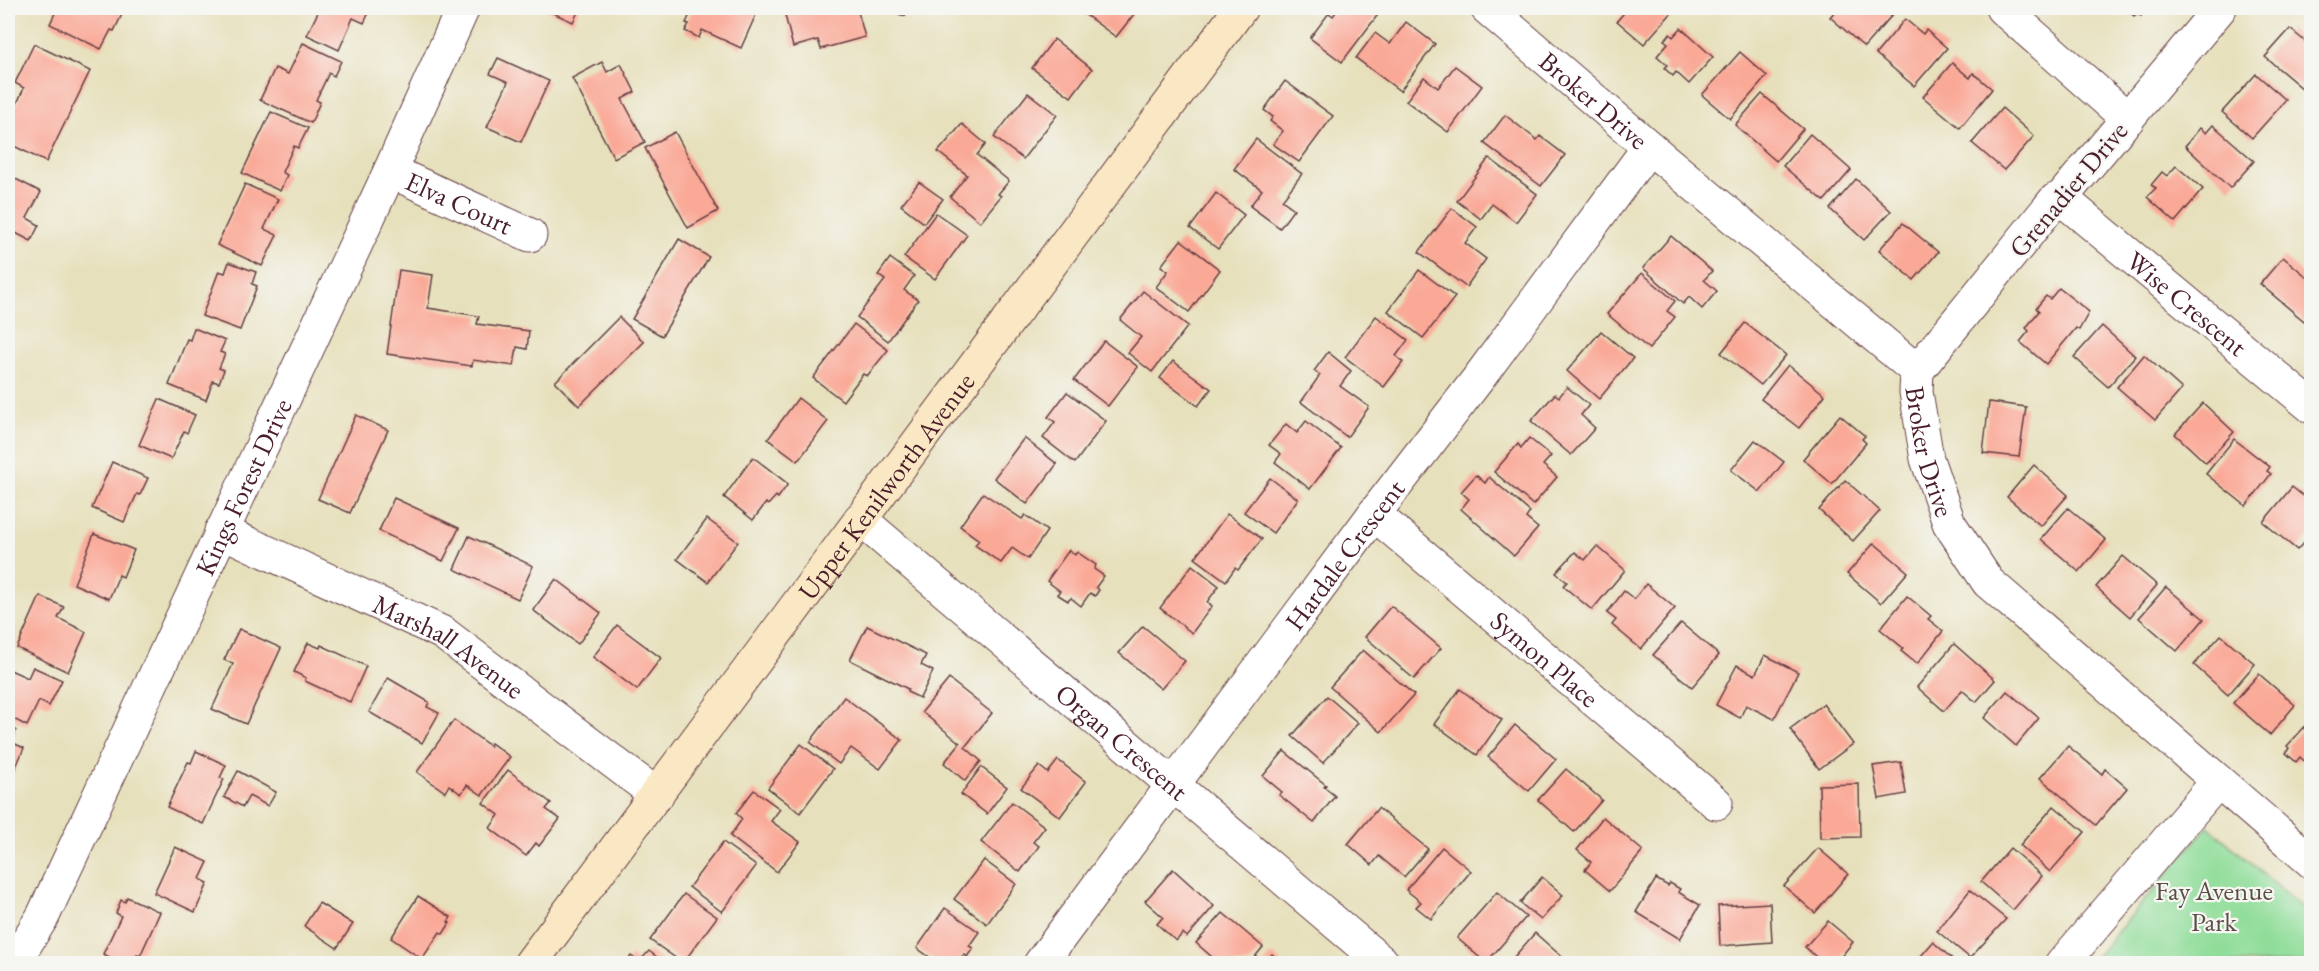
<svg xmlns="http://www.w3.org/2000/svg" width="2319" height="971" font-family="'EB Garamond',serif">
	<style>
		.green { fill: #90dd9a; stroke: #6d7e62; stroke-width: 1.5 }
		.building { fill: #faa997 }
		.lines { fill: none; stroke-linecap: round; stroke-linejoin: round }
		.street-casing { stroke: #623c41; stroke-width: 35 }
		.secondary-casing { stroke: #623c41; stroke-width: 35 }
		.street { stroke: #fff; stroke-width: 33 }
		.secondary { stroke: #fae7c3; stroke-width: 33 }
		.labels { text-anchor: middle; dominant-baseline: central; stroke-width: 4.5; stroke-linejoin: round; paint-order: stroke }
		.street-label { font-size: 27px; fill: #4a1f2b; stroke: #f6f6f2 }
		.park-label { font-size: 27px; fill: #5c4e47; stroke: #f6f6f2 }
	</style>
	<rect width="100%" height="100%" fill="#f6f6f2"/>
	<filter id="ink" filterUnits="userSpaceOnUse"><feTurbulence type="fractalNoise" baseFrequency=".0167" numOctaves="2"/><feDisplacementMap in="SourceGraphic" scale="12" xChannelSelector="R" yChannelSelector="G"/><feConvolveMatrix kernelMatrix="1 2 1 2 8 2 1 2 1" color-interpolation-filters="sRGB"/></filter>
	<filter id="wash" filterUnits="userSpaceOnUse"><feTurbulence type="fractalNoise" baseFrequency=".008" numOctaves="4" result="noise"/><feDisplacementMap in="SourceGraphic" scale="24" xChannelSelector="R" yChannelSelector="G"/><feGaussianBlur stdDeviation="1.35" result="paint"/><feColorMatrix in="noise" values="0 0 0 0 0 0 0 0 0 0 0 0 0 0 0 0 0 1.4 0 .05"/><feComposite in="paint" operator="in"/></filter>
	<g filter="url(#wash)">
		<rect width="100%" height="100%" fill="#e7e0bc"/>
		<path class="green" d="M2208,826L2311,915V963H2091Z"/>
		<g id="blocks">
			<g class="building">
				<path d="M49,8H125L114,31L111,30L101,49L50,24L56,11Z"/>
				<path d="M320,8H371L364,23L353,18L339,50L307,35Z"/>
				<path d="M542,8H580L573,22Z"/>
				<path d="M693,8H752L758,10L741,48L702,30L699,38L685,31L689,24L686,23Z"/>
				<path d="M813,8H857L865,37L821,49L818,40L793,47L785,15Z"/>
				<path d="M880,8H908L905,16Z"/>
				<path d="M1076,8H1136L1138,9L1116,37Z"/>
				<path d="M1339,8H1383L1342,62L1310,38L1329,13L1333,16Z"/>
				<path d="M1628,8H1676L1644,44L1617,21Z"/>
				<path d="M1838,8H1885L1893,14L1864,47L1830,17Z"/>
				<path d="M2125,8H2148L2141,16L2137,13L2134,16Z"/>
				<path d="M1905,19L1923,34L1926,30L1947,48L1914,86L1876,54Z"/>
				<path d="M1406,22L1435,44L1400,91L1356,58L1375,33L1390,44Z"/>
				<path d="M1681,28L1713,57L1689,84L1676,72L1673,76L1664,68L1667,65L1657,56L1668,43L1664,40L1670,34L1673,37Z"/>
				<path d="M2290,29L2312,47V79L2303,89L2265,57Z"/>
				<path d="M1054,39L1092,69L1071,97L1032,68Z"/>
				<path d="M303,43L341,61L334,76L329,73L316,100L320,102L311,123L260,100L275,68L288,74Z"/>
				<path d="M34,44L90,71L46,162L8,143V123L24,88L15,83Z"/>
				<path d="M1740,52L1767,76L1730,119L1702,95Z"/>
				<path d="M498,58L549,81L521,142L487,127L508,82L490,74Z"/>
				<path d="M602,62L607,72L621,64L635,92L622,99L645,142L614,158L572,78Z"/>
				<path d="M1952,63L1970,78L1973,73L1992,89L1960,128L1923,97Z"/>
				<path d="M1455,66L1482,86L1448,132L1406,101L1424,77L1438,88Z"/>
				<path d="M2256,74L2286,100L2252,138L2222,112Z"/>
				<path d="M1285,81L1333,116L1299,162L1273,144L1283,131L1270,121L1273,117L1264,110Z"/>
				<path d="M1028,93L1057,115L1023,159L994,137Z"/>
				<path d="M1762,94L1803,129L1776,161L1735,125Z"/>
				<path d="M2002,108L2034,136L2004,170L1972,143Z"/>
				<path d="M271,112L308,128L298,148L294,146L282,172L287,175L280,191L242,173Z"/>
				<path d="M1505,115L1537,140L1540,136L1565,155L1541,186L1484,143Z"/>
				<path d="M962,124L986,144L977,155L1009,181L998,194L1001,196L980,222L950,197L967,175L938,152Z"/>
				<path d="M2213,125L2254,161L2230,188L2185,146L2200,128L2206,133Z"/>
				<path d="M675,132L718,211L688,228L645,148Z"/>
				<path d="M1810,134L1851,170L1824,201L1783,166Z"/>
				<path d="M1256,139L1302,174L1282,200L1294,209L1280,228L1250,206L1262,190L1234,169Z"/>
				<path d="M1489,158L1537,194L1516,222L1492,204L1481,219L1457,201Z"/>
				<path d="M2176,166L2203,189L2175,222L2147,197L2156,188L2151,185L2162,172L2167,176Z"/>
				<path d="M8,175L41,192L27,218L39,225L31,241L8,229Z"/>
				<path d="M1856,179L1891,211L1864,240L1830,209Z"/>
				<path d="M919,182L943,199L924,223L901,205Z"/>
				<path d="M245,184L278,199L264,229L277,235L262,266L217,245Z"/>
				<path d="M1216,193L1244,215L1218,249L1190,228Z"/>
				<path d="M1452,208L1477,227L1465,243L1486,259L1466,287L1419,252Z"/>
				<path d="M936,213L967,235L935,279L904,257Z"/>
				<path d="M1903,223L1938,252L1914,280L1879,250Z"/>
				<path d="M1671,236L1712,271L1704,280L1717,291L1702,309L1689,297L1683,304L1643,268Z"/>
				<path d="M679,239L709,257L662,336L632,319Z"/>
				<path d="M1181,240L1220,270L1189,312L1156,287L1168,271L1161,266Z"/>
				<path d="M2283,257L2312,281V312L2304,321L2260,284Z"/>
				<path d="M890,258L914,276L904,290L918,300L888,341L857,317L885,280L878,275Z"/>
				<path d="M229,262L256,272L252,284L257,286L240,330L202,316L219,271L225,273Z"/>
				<path d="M399,270L433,275L428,308L479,316L477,324L529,331L527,349L517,347L514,366L473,360L472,366L387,354Z"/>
				<path d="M1419,270L1455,297L1423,338L1388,311Z"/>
				<path d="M1642,273L1675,301L1667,311L1675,317L1649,349L1607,314Z"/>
				<path d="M2059,288L2089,312L2079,330L2076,328L2046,364L2020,342L2029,331L2026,328L2039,311L2036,308L2046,296L2050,299Z"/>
				<path d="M1143,291L1188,326L1152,372L1128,353L1141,337L1120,320Z"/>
				<path d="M1376,316L1408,340L1396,356L1403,362L1384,387L1345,357Z"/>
				<path d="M619,317L644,342L579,406L555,382Z"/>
				<path d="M1745,323L1786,355L1761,385L1721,353Z"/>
				<path d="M854,324L888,350L867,376L863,374L843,401L813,378Z"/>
				<path d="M2102,326L2135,356L2108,387L2074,357Z"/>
				<path d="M194,328L225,341L220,352L225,354L219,368L224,370L219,383L213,381L206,400L169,385L187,339L190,340Z"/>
				<path d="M1601,331L1633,358L1599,399L1567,371Z"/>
				<path d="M1104,341L1138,367L1108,406L1074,380Z"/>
				<path d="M1328,352L1351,371L1340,386L1369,407L1347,437L1301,402L1320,375L1314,371Z"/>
				<path d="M2144,355L2182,389L2155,420L2117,387Z"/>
				<path d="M1173,361L1211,389L1198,406L1160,378Z"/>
				<path d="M1788,365L1825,395L1799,428L1761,399Z"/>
				<path d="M1567,387L1589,405L1581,415L1595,428L1571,455L1531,421L1555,394L1559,397Z"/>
				<path d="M1067,392L1106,421L1075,463L1043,438L1055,422L1048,417Z"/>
				<path d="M798,398L828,421L798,461L768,439Z"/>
				<path d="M159,399L195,415L187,433L184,431L171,459L139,445Z"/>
				<path d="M1989,402L2026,407L2019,457L1983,453Z"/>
				<path d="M2203,403L2234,432L2206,463L2175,434Z"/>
				<path d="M356,415L388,430L350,513L318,499Z"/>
				<path d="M1840,415L1865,436L1862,439L1866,443L1832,484L1803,459Z"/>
				<path d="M1306,421L1341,448L1310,489L1275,462L1281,454L1269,445L1286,424L1297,433Z"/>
				<path d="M1024,438L1057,464L1027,504L994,478Z"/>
				<path d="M1529,438L1551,456L1543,465L1557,477L1533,505L1494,472L1518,444L1521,448Z"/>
				<path d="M2234,439L2270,467L2267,471L2271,474L2246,506L2206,474Z"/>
				<path d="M1755,440L1784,462L1760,492L1731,470Z"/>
				<path d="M753,457L788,484L778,498L776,496L768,505L766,503L753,520L724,497Z"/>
				<path d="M112,462L148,478L140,495L137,494L124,522L92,508Z"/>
				<path d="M2034,465L2068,495L2041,526L2007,497Z"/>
				<path d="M1476,475L1485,483L1489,477L1530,512L1526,518L1538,528L1514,556L1461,509L1469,499L1461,492Z"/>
				<path d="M1270,478L1298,499L1273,533L1244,512Z"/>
				<path d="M1845,480L1880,511L1853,541L1819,510Z"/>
				<path d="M2292,487L2312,503L2309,506L2312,508V533L2297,550L2263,522Z"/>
				<path d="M983,493L1022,519L1025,515L1047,531L1028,559L1012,548L1001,563L975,545L979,540L960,526Z"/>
				<path d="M394,498L459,528L443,561L379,531Z"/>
				<path d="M2068,508L2106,540L2079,572L2041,539Z"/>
				<path d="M1227,514L1262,539L1238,570L1235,568L1226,581L1195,558Z"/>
				<path d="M707,519L738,542L708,582L677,559Z"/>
				<path d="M94,534L134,550L123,577L119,575L109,599L74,584Z"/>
				<path d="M469,536L533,566L518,599L454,569Z"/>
				<path d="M1874,543L1908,572L1881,603L1847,574Z"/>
				<path d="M1597,546L1625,570L1592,610L1563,586L1567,582L1556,573L1575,552L1585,560Z"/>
				<path d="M1069,550L1075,555L1077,552L1096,565L1094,569L1104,576L1096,587L1099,590L1095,596L1090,593L1081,606L1071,598L1068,601L1057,594L1060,591L1047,581Z"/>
				<path d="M2123,556L2157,585L2130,617L2096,587Z"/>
				<path d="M1192,565L1219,586L1207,602L1212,606L1192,633L1160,608Z"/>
				<path d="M556,579L601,613L578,644L533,610Z"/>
				<path d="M1646,584L1675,608L1641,649L1612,625L1616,620L1607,613L1624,591L1634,599Z"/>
				<path d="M2166,587L2204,619L2177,651L2139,618Z"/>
				<path d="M40,596L64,607L58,618L86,632L68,672L17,648Z"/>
				<path d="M1907,596L1931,616L1928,619L1943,631L1917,664L1901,651L1903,648L1880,629Z"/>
				<path d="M1391,606L1441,648L1414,679L1365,637Z"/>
				<path d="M1681,623L1719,655L1692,687L1653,655Z"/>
				<path d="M617,625L661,658L637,690L593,657Z"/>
				<path d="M867,626L926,655L921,665L933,671L920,698L907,692L908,689L850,660Z"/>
				<path d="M1143,626L1185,661L1161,689L1119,653Z"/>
				<path d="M239,629L281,648L246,724L212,709L233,664L224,660Z"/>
				<path d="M2221,635L2255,664L2228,695L2194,665Z"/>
				<path d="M308,643L320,648L321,645L366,666L350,702L305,681L306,678L294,672Z"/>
				<path d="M1954,644L1995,680L1976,702L1962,690L1944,711L1917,687Z"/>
				<path d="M1363,650L1414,695L1381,732L1330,687Z"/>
				<path d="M1765,655L1798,672L1774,719L1746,705L1740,718L1716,705L1737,665L1755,675Z"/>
				<path d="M33,667L62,680L49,706L39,701L27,726L8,716V669L28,678Z"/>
				<path d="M2259,674L2295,705L2270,735L2233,703Z"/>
				<path d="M388,678L429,702L427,707L439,713L422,743L369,712Z"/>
				<path d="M949,679L992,713L965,747L981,761L965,781L944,763L960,743L922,712Z"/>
				<path d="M1460,689L1502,720L1477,755L1434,724Z"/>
				<path d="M2007,691L2039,718L2016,746L1984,718Z"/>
				<path d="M1327,696L1358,723L1323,763L1292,736Z"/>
				<path d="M844,697L902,740L880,769L851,748L839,764L810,742Z"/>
				<path d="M1823,704L1853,744L1819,769L1790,729Z"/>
				<path d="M2312,719V768L2300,757L2296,762L2286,753L2289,748L2287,746Z"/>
				<path d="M454,720L490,746L491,743L510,757L482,795L467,785L461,794L449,785L445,792L417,772Z"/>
				<path d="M1515,725L1556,759L1529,791L1488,757Z"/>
				<path d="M8,726L16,730L11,742L24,748L8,786Z"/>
				<path d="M801,744L833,769L800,813L768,788Z"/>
				<path d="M2068,746L2102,774L2105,769L2127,788L2096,825L2040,778Z"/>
				<path d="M196,751L226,765L220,778L224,779L203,824L167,807L188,762L191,763Z"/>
				<path d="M1284,751L1326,785L1324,787L1335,796L1314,823L1279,795L1282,792L1263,776Z"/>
				<path d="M1058,760L1086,782L1060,817L1021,788L1039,766L1048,773Z"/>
				<path d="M1901,762L1906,794L1879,799L1873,766Z"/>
				<path d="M981,767L1007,787L987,814L961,794Z"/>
				<path d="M1566,769L1602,800L1574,832L1538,800Z"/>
				<path d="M508,770L551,803L546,809L560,819L539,846L536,843L526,856L490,828L499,815L483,803Z"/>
				<path d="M238,771L276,792L268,806L249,796L243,807L224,797Z"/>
				<path d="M1859,784L1860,837L1820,838L1819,785Z"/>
				<path d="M754,790L780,809L771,821L800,842L777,872L730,836L742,819L736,813Z"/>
				<path d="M1012,802L1045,827L1033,842L1039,846L1020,872L981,842Z"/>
				<path d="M2054,806L2085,832L2050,872L2020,845Z"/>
				<path d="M1378,808L1428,849L1404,877L1379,856L1372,865L1348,844Z"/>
				<path d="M1603,817L1643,851L1610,891L1585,870L1591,862L1577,850Z"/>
				<path d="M723,842L756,866L722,912L689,887Z"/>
				<path d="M175,847L208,862L200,879L208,883L195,912L154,893Z"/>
				<path d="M1442,847L1471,871L1431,919L1416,907L1421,902L1406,890Z"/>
				<path d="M1818,848L1848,874L1815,913L1784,886Z"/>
				<path d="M2010,848L2042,876L2013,910L1981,882Z"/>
				<path d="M984,860L1016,884L987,924L954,899Z"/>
				<path d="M1173,869L1214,906L1187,937L1183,933L1176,941L1157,924L1163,917L1145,901Z"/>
				<path d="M1542,877L1563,895L1541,920L1520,903Z"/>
				<path d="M1656,879L1668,886L1670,883L1680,889L1678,892L1700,905L1680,939L1636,912Z"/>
				<path d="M1970,890L2006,919L1970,958L1937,931Z"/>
				<path d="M1497,892L1526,917L1486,963L1457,938Z"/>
				<path d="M684,894L717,917L683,963L650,940Z"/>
				<path d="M418,896L451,917L448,922L450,923L443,934L440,932L422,959L391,938Z"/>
				<path d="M127,897L160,912L140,956L137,955L134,964H124L103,954L121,916L116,913L121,900L125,902Z"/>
				<path d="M319,903L353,924L337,948L304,926Z"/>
				<path d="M1770,903L1772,942L1720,946L1718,906Z"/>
				<path d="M945,908L979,932L969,946L973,948L967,957L964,954L957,964H939L917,948Z"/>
				<path d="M1223,913L1263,947L1249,964H1220L1196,943Z"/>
				<path d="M1828,921L1853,942L1835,964H1824L1805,947Z"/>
				<path d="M1535,933L1570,964H1521L1514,957Z"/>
				<path d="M1933,942L1958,964H1914Z"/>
				<path d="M649,951L666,964H625L631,956L639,962Z"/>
				<path d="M1272,954L1283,964H1264Z"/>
			</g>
		</g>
	</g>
	<g filter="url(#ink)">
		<use href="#blocks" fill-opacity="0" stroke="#623c41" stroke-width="1.5"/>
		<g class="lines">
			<g class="street-casing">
				<g id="street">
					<path id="s1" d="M1487,8L1649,147L1917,371"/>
					<path d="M2002,8L2128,119"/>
					<path id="s2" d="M390,171L530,235"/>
					<path id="s3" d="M2061,198L2312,407"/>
					<path id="s4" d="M1917,371L1916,392L1927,459L1949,523L1988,582L2312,862"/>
					<path d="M1917,371L2055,200L2061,198L2220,8"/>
					<path id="s5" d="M1374,514L1716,803"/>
					<path id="s6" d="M860,519L1384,964"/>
					<path id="s7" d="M221,531L443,633L657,795"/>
					<path id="s8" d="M13,964L43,916L390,171L463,8"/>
					<path id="s9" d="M1040,964L1374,514L1478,379L1649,147"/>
					<path d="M2062,964L2218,781"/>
				</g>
			</g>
			<g class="secondary-casing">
				<g id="secondary">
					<path id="s10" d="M530,964L1241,8"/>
				</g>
			</g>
			<use href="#street" class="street"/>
			<use href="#secondary" class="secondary"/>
		</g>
	</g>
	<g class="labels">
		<g class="street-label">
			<text stroke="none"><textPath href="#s1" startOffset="141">Broker Drive</textPath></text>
			<text transform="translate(2068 189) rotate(-50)">Grenadier Drive</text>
			<text stroke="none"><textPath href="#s2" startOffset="76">Elva Court</textPath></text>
			<text stroke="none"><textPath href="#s3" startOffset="164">Wise Crescent</textPath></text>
			<text stroke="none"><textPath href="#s4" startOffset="82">Broker Drive</textPath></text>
			<text stroke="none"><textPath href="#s10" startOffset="596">Upper Kenilworth Avenue</textPath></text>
			<text stroke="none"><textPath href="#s8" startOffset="530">Kings Forest Drive</textPath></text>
			<text stroke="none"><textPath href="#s9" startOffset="510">Hardale Crescent</textPath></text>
			<text stroke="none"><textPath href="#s7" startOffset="256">Marshall Avenue</textPath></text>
			<text stroke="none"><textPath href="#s5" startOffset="224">Symon Place</textPath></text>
			<text stroke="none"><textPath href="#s6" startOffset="344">Organ Crescent</textPath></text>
		</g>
		<g class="park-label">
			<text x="2214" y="890">Fay Avenue<tspan x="2214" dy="31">Park</tspan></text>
		</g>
	</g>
	<rect width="2319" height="971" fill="none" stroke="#f6f6f2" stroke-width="30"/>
</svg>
